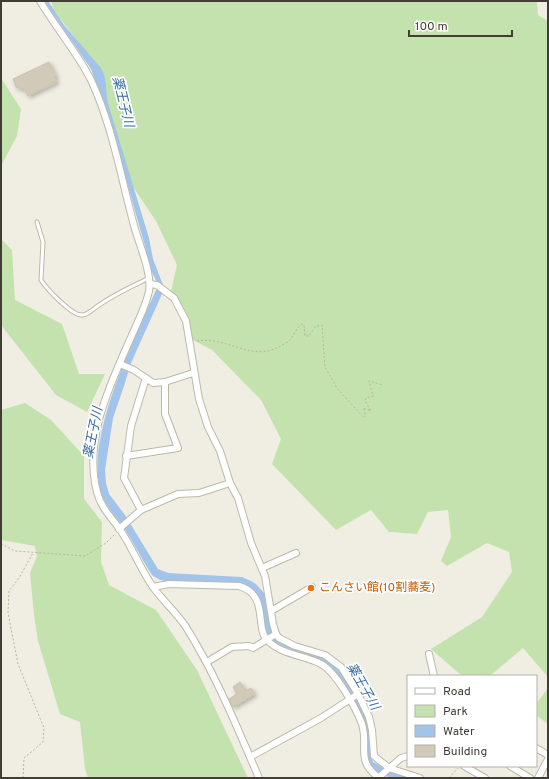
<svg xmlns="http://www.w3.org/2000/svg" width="549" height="779" font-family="Overpass,'Noto Sans JP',sans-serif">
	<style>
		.green { fill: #c4e2ae }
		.water { fill: #a2c4ea }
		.building { fill: #d1cab9; stroke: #cbc3ad; filter: url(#shadow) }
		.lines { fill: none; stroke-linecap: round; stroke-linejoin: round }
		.service-casing { stroke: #bdb9a9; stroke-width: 5 }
		.minor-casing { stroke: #bdb9a9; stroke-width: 8 }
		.path { stroke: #bbb399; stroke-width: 1; stroke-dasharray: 2 2; stroke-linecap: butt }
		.service { stroke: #fff; stroke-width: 3 }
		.minor { stroke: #fff; stroke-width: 6 }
		.food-dot { fill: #e8710a; stroke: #fff; stroke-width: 1.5 }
		.labels { text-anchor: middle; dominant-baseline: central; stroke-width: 3.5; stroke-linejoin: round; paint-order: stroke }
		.food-label { font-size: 12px; fill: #c56008; stroke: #fff; text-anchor: start }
		.water-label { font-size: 13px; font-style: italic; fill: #3668a4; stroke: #fff }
	</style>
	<defs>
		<filter id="shadow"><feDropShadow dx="2" dy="2" stdDeviation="2" flood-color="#0004"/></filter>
	</defs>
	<rect width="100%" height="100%" fill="#f0eee3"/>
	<g class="green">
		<path d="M51,1H537L538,15L548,21V677L523,648L490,676H462L431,649L482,617L512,572L509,552L487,543L447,566L441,561L451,537L448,510L428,512L417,534L389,532L371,510L336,530L272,464L281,439L261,400L212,350L191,339L170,296L177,265L156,221L125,175L97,74L77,40L54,11Z"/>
		<path d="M1,78L21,109L17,136L1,166Z"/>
		<path d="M1,239L12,250L15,300L62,324L79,374H105L87,412L56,395L1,325Z"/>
		<path d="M25,403L51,420L84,456V499L102,522L101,562L109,585L156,610L197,670L248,778H88L85,769L80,722L60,714L38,641L34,615L30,573L37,556L35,546L1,540V410Z"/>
		<path d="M548,688V724L536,715V704Z"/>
	</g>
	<path class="water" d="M44,1H48L64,25L101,68C108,80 105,90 108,103L149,238L153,259L163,285L162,294L131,363L124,386L113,418L105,470L106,483L109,494L125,515L158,569L168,573L242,577L251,581L256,584L265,594L273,633C312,651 336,656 357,697C360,703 365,710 366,716C370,731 368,748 373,762L393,772L413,778C390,778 383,779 366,762L365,731L331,669L270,640C261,624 265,604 251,589C235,572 174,594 152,575C142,560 134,543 124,528C115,516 106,507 101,493C84,439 134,339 157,288V282L148,265L145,246L110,123L91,69Z"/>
	<g class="building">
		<path d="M49,62L56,76L54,77L57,82L28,96L25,90L16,87L13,79Z"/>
		<path d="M240,682L246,691L251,688L255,694L233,707L229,699L237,694L233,687Z"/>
	</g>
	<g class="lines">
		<g class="service-casing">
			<path id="service" d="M37,222L43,242L41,280C46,288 72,316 82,315C87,315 92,310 95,308C112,295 131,287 149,278"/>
		</g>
		<g class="minor-casing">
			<g id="minor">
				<path d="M40,1C56,28 77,52 91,80C113,127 121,179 135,229C140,246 152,274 149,291C146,306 138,321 132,335C111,383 83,438 97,492C101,508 112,518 121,531C133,549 141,570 153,587C163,601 177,613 186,627C216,675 237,727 259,778"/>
				<path d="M150,284L157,285L174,298L186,321L199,399L208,427L220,451L230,483L238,498L251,543L265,576L273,624L276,634L279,638L295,646L325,655L341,667L358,694L369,717L372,730L374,756L389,768L420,778"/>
				<path d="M120,364L134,370L153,383L165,382L193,373"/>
				<path d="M126,456L178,448L165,414V382"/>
				<path d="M141,510L124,478L131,426L146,378"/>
				<path d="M119,529L141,510L178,494L199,493L230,483"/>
				<path d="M262,568L296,553"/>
				<path d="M153,587L169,584L239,586C270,595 254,628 268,641C282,655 305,655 321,664C336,672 356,708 362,724C369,747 355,760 379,778"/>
				<path d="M271,611L312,587"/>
				<path d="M429,654L434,676"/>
				<path d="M207,662L232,647L249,646L253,648L276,634"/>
				<path d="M536,748L548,755"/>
				<path d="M250,757L321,718L358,694"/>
				<path d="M464,766L485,778"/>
				<path d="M510,766L530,778"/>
				<path d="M378,778L401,758L408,756"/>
				<path d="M538,778L548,759"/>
			</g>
		</g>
		<g class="path">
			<path d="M197,341C229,336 250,363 281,346C283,344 287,343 289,341C294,336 295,329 302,324L304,325L305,336H309L316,326L322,325L325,367L337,388L364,418L366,416L363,408L371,411L365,401L366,398L373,396L369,381L383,385"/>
			<path d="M1,544L15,551L85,556L106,543L115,534"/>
			<path d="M23,778L24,758L43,742L44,728L18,664L8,613L9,591L19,578L33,553"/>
			<path d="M449,778L458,768"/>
		</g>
		<use href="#service" class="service"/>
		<use href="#minor" class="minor"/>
	</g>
	<circle class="food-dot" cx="311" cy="588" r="4"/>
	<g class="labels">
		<g class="food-label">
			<text x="319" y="588">こんさい館(10割蕎麦)</text>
		</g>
		<g class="water-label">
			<text transform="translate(122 102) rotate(76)">薬王子川</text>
			<text transform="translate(94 433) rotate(-79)">薬王子川</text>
			<text transform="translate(362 687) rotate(60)">薬王子川</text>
		</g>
	</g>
	<rect width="549" height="779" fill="none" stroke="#413d34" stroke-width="4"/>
	<rect x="407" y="675" width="130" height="92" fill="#ffffff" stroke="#b3b1ae"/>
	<rect x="415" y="688" width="20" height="6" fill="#ffffff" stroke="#b3b1ae"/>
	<text x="443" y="695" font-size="12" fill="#413d34">Road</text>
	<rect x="415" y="705" width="20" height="12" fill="#c4e2ae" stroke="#b3b1ae"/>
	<text x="443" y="715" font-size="12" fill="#413d34">Park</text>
	<rect x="415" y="725" width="20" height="12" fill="#a2c4ea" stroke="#b3b1ae"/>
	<text x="443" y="735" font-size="12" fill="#413d34">Water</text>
	<rect x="415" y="745" width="20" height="12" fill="#d1cab9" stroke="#b3b1ae"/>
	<text x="443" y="755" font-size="12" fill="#413d34">Building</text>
	<path d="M409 30v6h103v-6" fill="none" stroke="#413d34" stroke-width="2"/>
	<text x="415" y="30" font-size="12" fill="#413d34" stroke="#ffffff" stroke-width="3" paint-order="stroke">100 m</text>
</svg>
